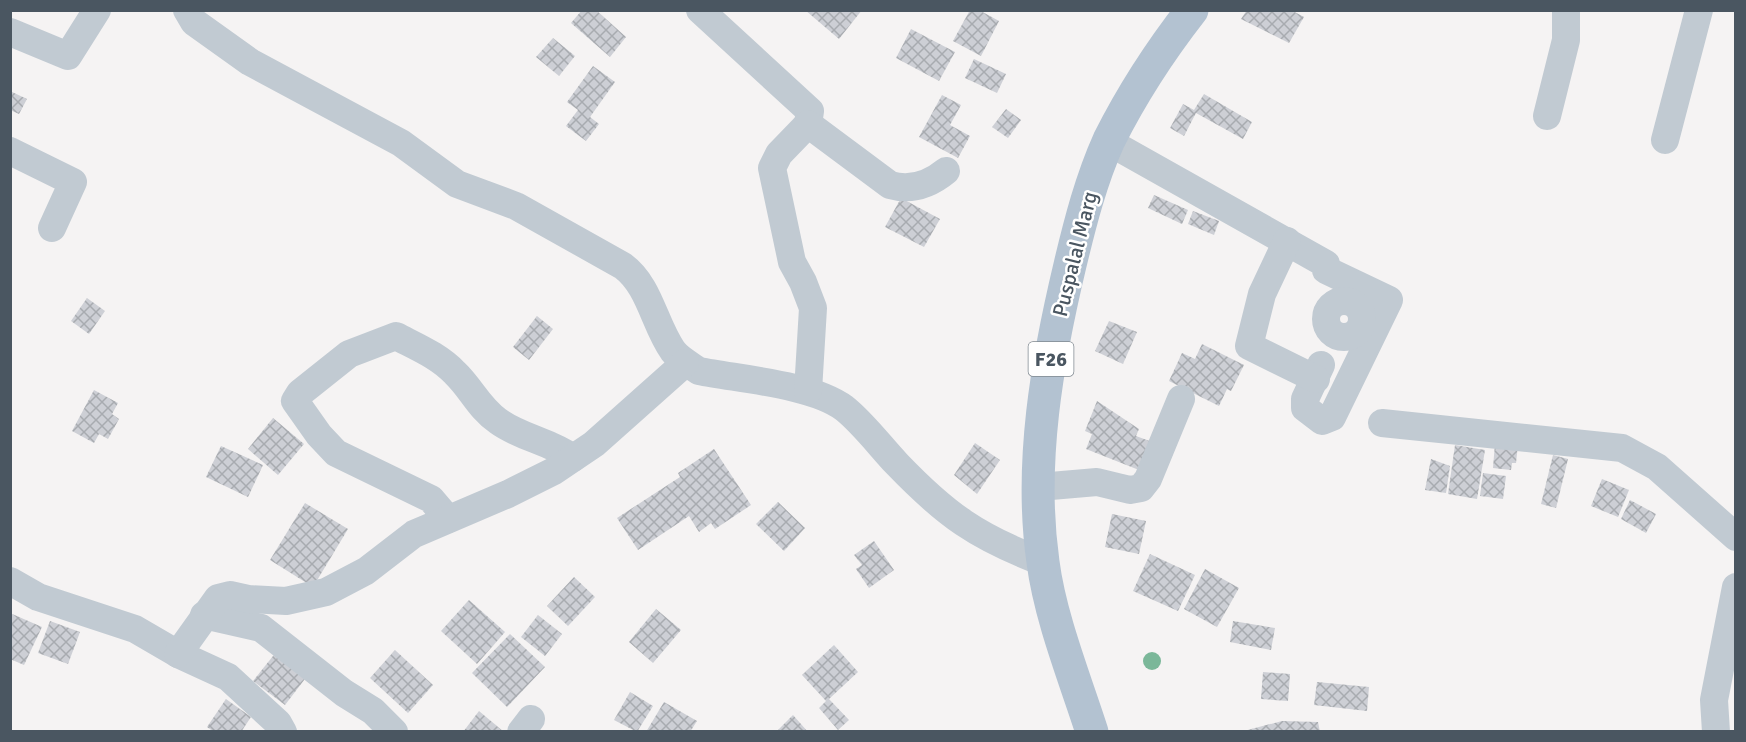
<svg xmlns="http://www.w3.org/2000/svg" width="1746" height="742" font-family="Signika,sans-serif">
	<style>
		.building { fill: url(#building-cross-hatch) }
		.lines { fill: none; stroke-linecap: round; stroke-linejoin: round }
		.minor { stroke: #c1cad2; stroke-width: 28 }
		.major { stroke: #b3c2d1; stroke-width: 33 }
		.tree { fill: #7bb799 }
		.labels { text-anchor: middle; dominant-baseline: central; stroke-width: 5; stroke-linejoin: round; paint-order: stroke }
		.shield { fill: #fff; stroke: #808990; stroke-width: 1.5 }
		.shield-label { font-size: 20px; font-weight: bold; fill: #4a5661 }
		.street-label { font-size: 21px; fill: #4a5661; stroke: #fff }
	</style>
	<defs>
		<pattern id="building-cross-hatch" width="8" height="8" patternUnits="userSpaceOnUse" patternTransform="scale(1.5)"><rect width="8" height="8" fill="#cdcfd5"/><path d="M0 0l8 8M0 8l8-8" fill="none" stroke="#a8abb0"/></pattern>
	</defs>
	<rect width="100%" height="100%" fill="#f5f3f3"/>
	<g class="building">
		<path d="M582,10H596L626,37L610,57L571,23Z"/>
		<path d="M805,10H862L839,39Z"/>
		<path d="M970,10H979L999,21L981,56L953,41Z"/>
		<path d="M1247,10H1291L1304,17L1289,43L1241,19Z"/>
		<path d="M911,29L955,52L939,81L896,58Z"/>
		<path d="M553,38L575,56L559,76L536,57Z"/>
		<path d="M974,59L1006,74L997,93L965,78Z"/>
		<path d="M593,66L615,82L590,117L599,124L586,141L566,126L578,110L567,102Z"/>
		<path d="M10,91L27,99L19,114L10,110Z"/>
		<path d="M1204,94L1252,122L1243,139L1196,113L1184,136L1170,128L1183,104L1194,110Z"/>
		<path d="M942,95L961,105L950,125L970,136L958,158L919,137Z"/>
		<path d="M1006,109L1021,120L1008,138L992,127Z"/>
		<path d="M1154,195L1188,210L1182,224L1148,208Z"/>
		<path d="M901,198L940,219L924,247L885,227Z"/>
		<path d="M1193,211L1219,221L1214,235L1188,224Z"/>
		<path d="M87,298L105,311L89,334L71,321Z"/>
		<path d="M537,316L553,329L529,360L513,347Z"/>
		<path d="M1109,321L1137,332L1123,364L1095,351Z"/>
		<path d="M1202,344L1244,365L1231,391L1227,389L1219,406L1169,381L1182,353L1195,359Z"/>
		<path d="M94,390L118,403L112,414L119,419L108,439L99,434L94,443L72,431Z"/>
		<path d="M1097,401L1139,429L1136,436L1155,443L1144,472L1086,449L1092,434L1085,431Z"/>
		<path d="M273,418L304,444L278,475L248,449Z"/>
		<path d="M975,443L1000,460L977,494L954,475Z"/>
		<path d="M1495,443L1518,445L1516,463H1512L1511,470L1493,468Z"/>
		<path d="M1455,445L1485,450L1477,499L1448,494Z"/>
		<path d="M221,446L263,465L248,497L206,477Z"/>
		<path d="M714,449L751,505L715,529L711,523L699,532L689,516L638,550L617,518L680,477L678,473Z"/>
		<path d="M1553,455L1568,459L1556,508L1541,504Z"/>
		<path d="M1431,459L1450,466L1446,493L1425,490Z"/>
		<path d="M1483,473L1506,476L1503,499L1480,496Z"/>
		<path d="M1602,479L1629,490L1618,517L1591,506Z"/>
		<path d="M1630,500L1656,514L1646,533L1621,519Z"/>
		<path d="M778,502L805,528L784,551L756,524Z"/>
		<path d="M305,503L348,529L313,587L270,560Z"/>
		<path d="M1112,514L1146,521L1139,554L1105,547Z"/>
		<path d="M874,541L894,570L869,588L856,569L862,565L854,555Z"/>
		<path d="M1150,554L1195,575L1178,611L1133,591Z"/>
		<path d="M1205,569L1239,588L1217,627L1184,609Z"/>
		<path d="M574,577L595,597L568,626L547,606Z"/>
		<path d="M469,600L505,632L477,664L441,631Z"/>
		<path d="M656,609L681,630L653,663L629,642Z"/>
		<path d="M10,613L42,627L24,665L10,659Z"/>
		<path d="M538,615L562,634L545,656L521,637Z"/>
		<path d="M50,621L80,632L68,664L38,653Z"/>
		<path d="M1233,621L1275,628L1271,650L1230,642Z"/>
		<path d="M510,634L545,667L507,707L472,673Z"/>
		<path d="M834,645L858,672L829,699L849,720L838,730L819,708L826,701L802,675Z"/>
		<path d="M395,650L433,685L408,713L370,678Z"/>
		<path d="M277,651L308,675L285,705L253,681Z"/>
		<path d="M1263,672L1290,674L1288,701L1261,699Z"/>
		<path d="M1317,682L1369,687L1367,711L1314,705Z"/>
		<path d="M630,692L653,706L637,732L614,720Z"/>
		<path d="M226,699L251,717L241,732H214L207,727Z"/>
		<path d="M664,702L697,721L690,732H646Z"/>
		<path d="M479,711L504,732H463Z"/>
		<path d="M793,715L808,732H776Z"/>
		<path d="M1282,721L1318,722L1320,732H1240Z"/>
	</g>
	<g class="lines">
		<g class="minor">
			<path d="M187,10L194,22L250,62L401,143L457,184L516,206L623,266C650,286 654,324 673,351C679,359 690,365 699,371C738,379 812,384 844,408C863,423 880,446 897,464C946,515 977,537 1043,562"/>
			<path d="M700,10L810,111L808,124"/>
			<path d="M10,32L68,56L97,10"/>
			<path d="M1547,116L1566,40V10"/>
			<path d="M1665,140L1699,10"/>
			<path d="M1109,142L1326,264V270L1389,300L1332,417L1322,421L1305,408V399L1321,365"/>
			<path d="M10,151L73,182L52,228"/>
			<path d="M1287,241L1262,294L1249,346L1316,379"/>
			<circle cx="1344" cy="319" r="18"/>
			<path d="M808,391L813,308L803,282L792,262L772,168L779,154L808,124L890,185C911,191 929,185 946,171"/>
			<path d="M1382,423L1622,448L1657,467L1736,537"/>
			<path d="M1039,487L1097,482L1130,490L1141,488L1148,479L1181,399"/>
			<path d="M448,519L431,499L336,453L319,435L295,401L300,393L349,354L396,336C417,347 439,356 455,373C471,388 479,408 498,421C521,438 550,441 573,458"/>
			<path d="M10,581L38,597L135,629L178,654L228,677L278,723L283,732"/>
			<path d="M204,615L261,628L344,693L373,711L394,732"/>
			<path d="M178,654L218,598L230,595L248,599L286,601L326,592L366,571L414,534L508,494L554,471L594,444L685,363"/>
			<path d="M521,732L531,719"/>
			<path d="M1716,732L1714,700L1736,587"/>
		</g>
		<path class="major" d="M1092,732C1075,679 1050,617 1043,562C1029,464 1047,361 1070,265C1080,223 1091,180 1109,140C1132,94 1160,51 1192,10"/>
	</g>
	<circle class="tree" cx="1152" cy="661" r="9"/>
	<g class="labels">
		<rect class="shield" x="1028.5" y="342" width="45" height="34" rx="4.5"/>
		<g class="shield-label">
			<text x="1051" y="359">F26</text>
		</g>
		<g class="street-label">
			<text transform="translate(1075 254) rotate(-76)">Puspalal Marg</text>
		</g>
	</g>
	<rect width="1746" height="742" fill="none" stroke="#4a5661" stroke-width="24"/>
</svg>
